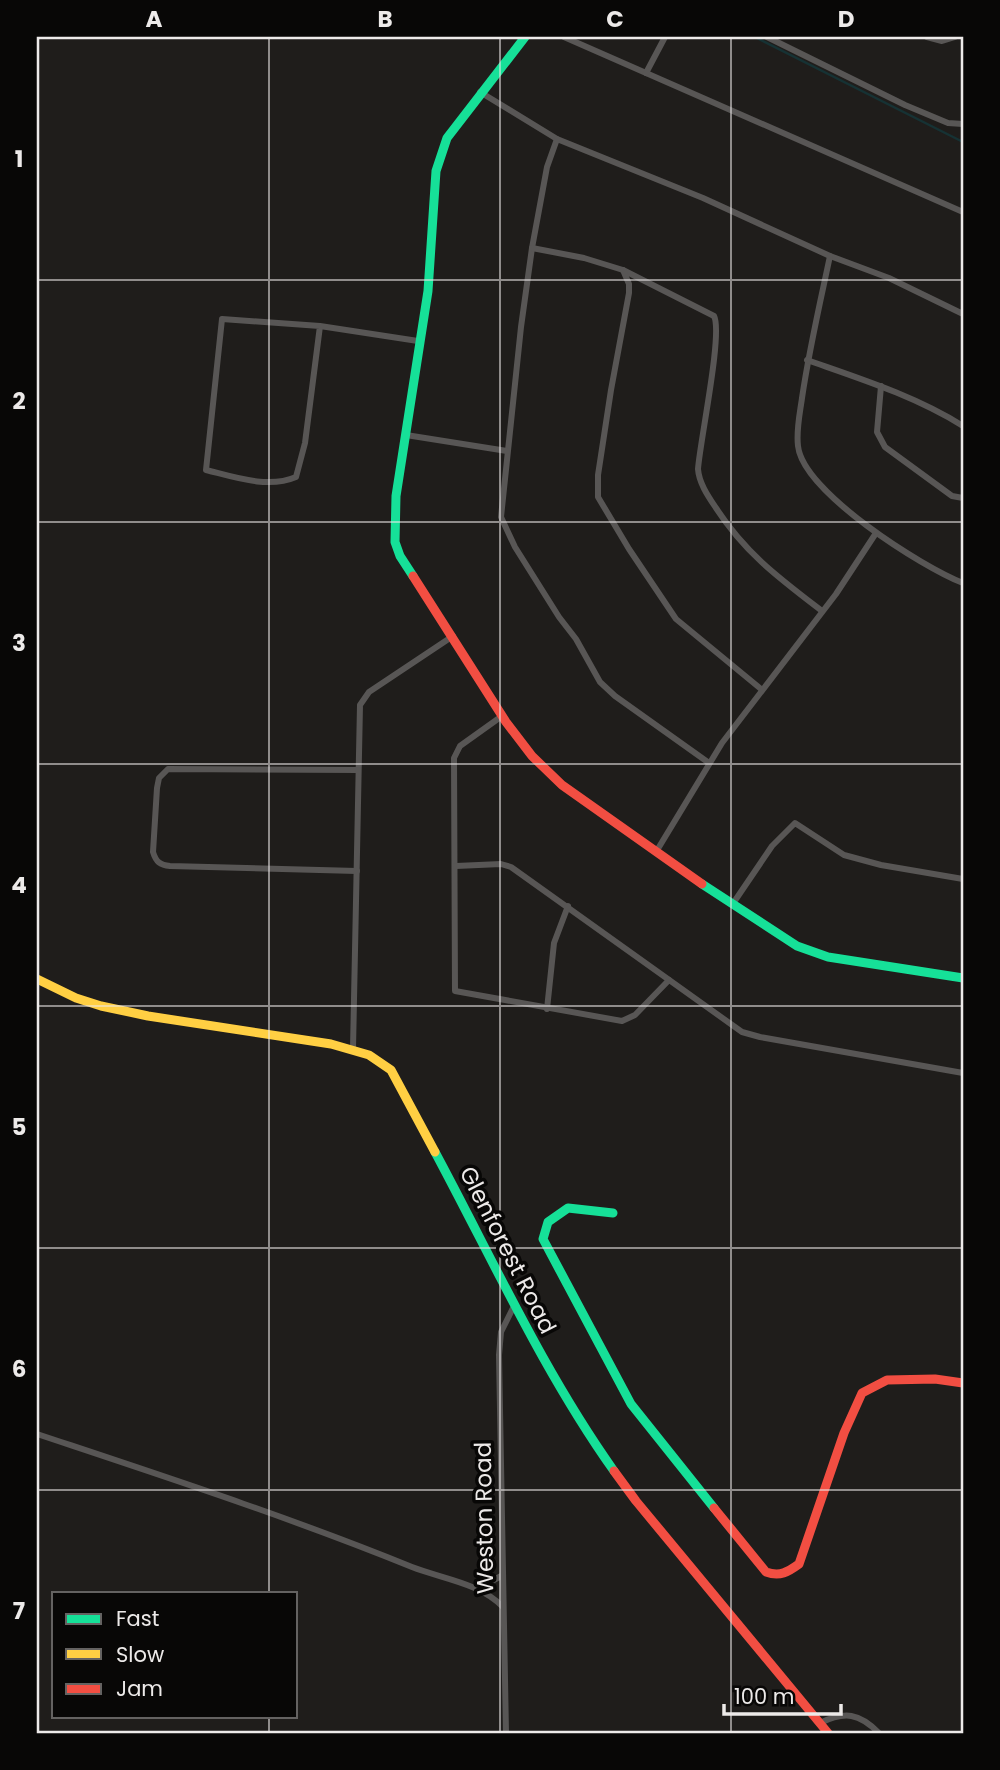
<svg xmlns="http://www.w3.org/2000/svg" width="1000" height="1770" font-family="Poppins,sans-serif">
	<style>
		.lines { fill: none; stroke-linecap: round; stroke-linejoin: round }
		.stream { stroke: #163234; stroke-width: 2.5 }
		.street { stroke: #585655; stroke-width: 6 }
		.fast { stroke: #16e098; stroke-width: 9 }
		.slow { stroke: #ffcf43; stroke-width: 9 }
		.jam { stroke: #f24e42; stroke-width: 9 }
		.grid { fill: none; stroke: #edeae9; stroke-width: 2; stroke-opacity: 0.55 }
		.labels { text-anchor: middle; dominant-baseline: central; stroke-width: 7; stroke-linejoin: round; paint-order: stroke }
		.street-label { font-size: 23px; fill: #edeae9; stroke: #080706 }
		.neatline { fill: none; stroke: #edeae9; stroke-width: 2.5 }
		.grid-label { font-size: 23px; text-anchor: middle; font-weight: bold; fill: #edeae9 }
	</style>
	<rect width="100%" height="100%" fill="#1f1d1b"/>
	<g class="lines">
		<path class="stream" d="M755,37L963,142"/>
		<g class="street">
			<path d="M564,37L963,212"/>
			<path d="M767,37L905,105L948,123L963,124"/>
			<path d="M927,37L942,41L955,37"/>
			<path d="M646,73L665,37"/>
			<path d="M480,92L557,139L703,198L830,256L889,278L963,314"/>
			<path d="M557,139L547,167L532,248L521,327L501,517L515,547L559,617L576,639L600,682L615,696L709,763"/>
			<path d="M532,248L584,258L623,270L714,316C723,333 700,441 698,469C699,483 708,496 716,508C746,554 779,578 822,611"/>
			<path d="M830,256C820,303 809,350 802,398C800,413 796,430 798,446C803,492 922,567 963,583"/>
			<path d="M623,270L629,284V293L611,390L598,475V497L629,549L676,619L761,689"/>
			<path d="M320,326L305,443L296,477C268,489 234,477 206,470L222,319L320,326L418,341"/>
			<path d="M807,360C861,379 915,396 963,426"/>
			<path d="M881,386L877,432L885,447L952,496L963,498"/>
			<path d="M406,435L507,451"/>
			<path d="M502,716L460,746L454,758L455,991L622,1021L635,1015L669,980"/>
			<path d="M656,852L722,743L836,594L876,533"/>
			<path d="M456,866L501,864L511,867L742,1032L760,1037L963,1073"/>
			<path d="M357,871L170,866C160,865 156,862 153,852L157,788L159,778L168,769L358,770"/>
			<path d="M732,905L772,846L795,823L844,855L881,865L963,879"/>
			<path d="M547,1009L554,943L568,906"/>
			<path d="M353,1049L360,705L369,692L453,636"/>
			<path d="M37,1434C163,1476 289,1517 412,1567C443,1579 480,1583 503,1607"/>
			<path d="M479,1588L503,1575"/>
			<path d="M820,1723C845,1711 859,1713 879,1733"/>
			<path d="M506,1733L499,1355L501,1332L514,1306"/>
		</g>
		<g class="fast">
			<path d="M413,576L400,556L395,542L396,496L428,291L436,171L447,138L525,37"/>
			<path d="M702,884L797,946L828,957L963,978"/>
			<path d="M435,1152C493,1260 543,1371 614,1471"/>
			<path d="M613,1213L568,1208L548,1222L543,1239L631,1404L714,1508"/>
		</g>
		<path class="slow" d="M37,979L76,998L101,1006L148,1016L331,1044L369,1055L391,1070L435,1152"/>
		<g class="jam">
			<path d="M413,576L506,722L532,756L562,785L702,884"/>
			<path d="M614,1471L636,1501L828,1733"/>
			<path d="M714,1508L766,1572C780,1577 788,1572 799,1564L844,1433L862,1393L887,1380L935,1379L963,1383"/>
		</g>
	</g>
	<path class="grid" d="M269,37V1593M500,37V1733M731,37V1733M37,280H963M37,522H963M37,764H963M37,1006H963M37,1248H963M37,1490H963M269,1716V1733"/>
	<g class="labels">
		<g class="street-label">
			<text transform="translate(508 1250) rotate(63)">Glenforest Road</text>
			<text transform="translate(484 1518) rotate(-91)">Weston Road</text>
		</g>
	</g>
	<rect width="1000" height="1770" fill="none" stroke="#080706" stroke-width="77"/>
	<rect x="52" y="1592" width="245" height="126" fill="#080706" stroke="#646261" stroke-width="2"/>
	<rect x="66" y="1614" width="35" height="10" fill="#16e098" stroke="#646261" stroke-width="2"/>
	<text x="116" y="1626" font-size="21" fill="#edeae9">Fast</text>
	<rect x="66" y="1649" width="35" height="10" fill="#ffcf43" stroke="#646261" stroke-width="2"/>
	<text x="116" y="1662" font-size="21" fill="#edeae9">Slow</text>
	<rect x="66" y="1684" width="35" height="10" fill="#f24e42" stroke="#646261" stroke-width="2"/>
	<text x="116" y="1696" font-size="21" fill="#edeae9">Jam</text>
	<path d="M724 1704v10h117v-10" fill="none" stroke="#edeae9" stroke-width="3.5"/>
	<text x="734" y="1704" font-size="21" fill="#edeae9" stroke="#080706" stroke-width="5" paint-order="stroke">100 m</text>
	<rect x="38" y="38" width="924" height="1694" class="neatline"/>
	<g class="grid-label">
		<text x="154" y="27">A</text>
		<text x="385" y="27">B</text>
		<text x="615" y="27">C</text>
		<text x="846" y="27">D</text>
		<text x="19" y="167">1</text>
		<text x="19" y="409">2</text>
		<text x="19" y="651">3</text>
		<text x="19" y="893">4</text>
		<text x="19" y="1135">5</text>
		<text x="19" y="1377">6</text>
		<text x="19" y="1619">7</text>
	</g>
</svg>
